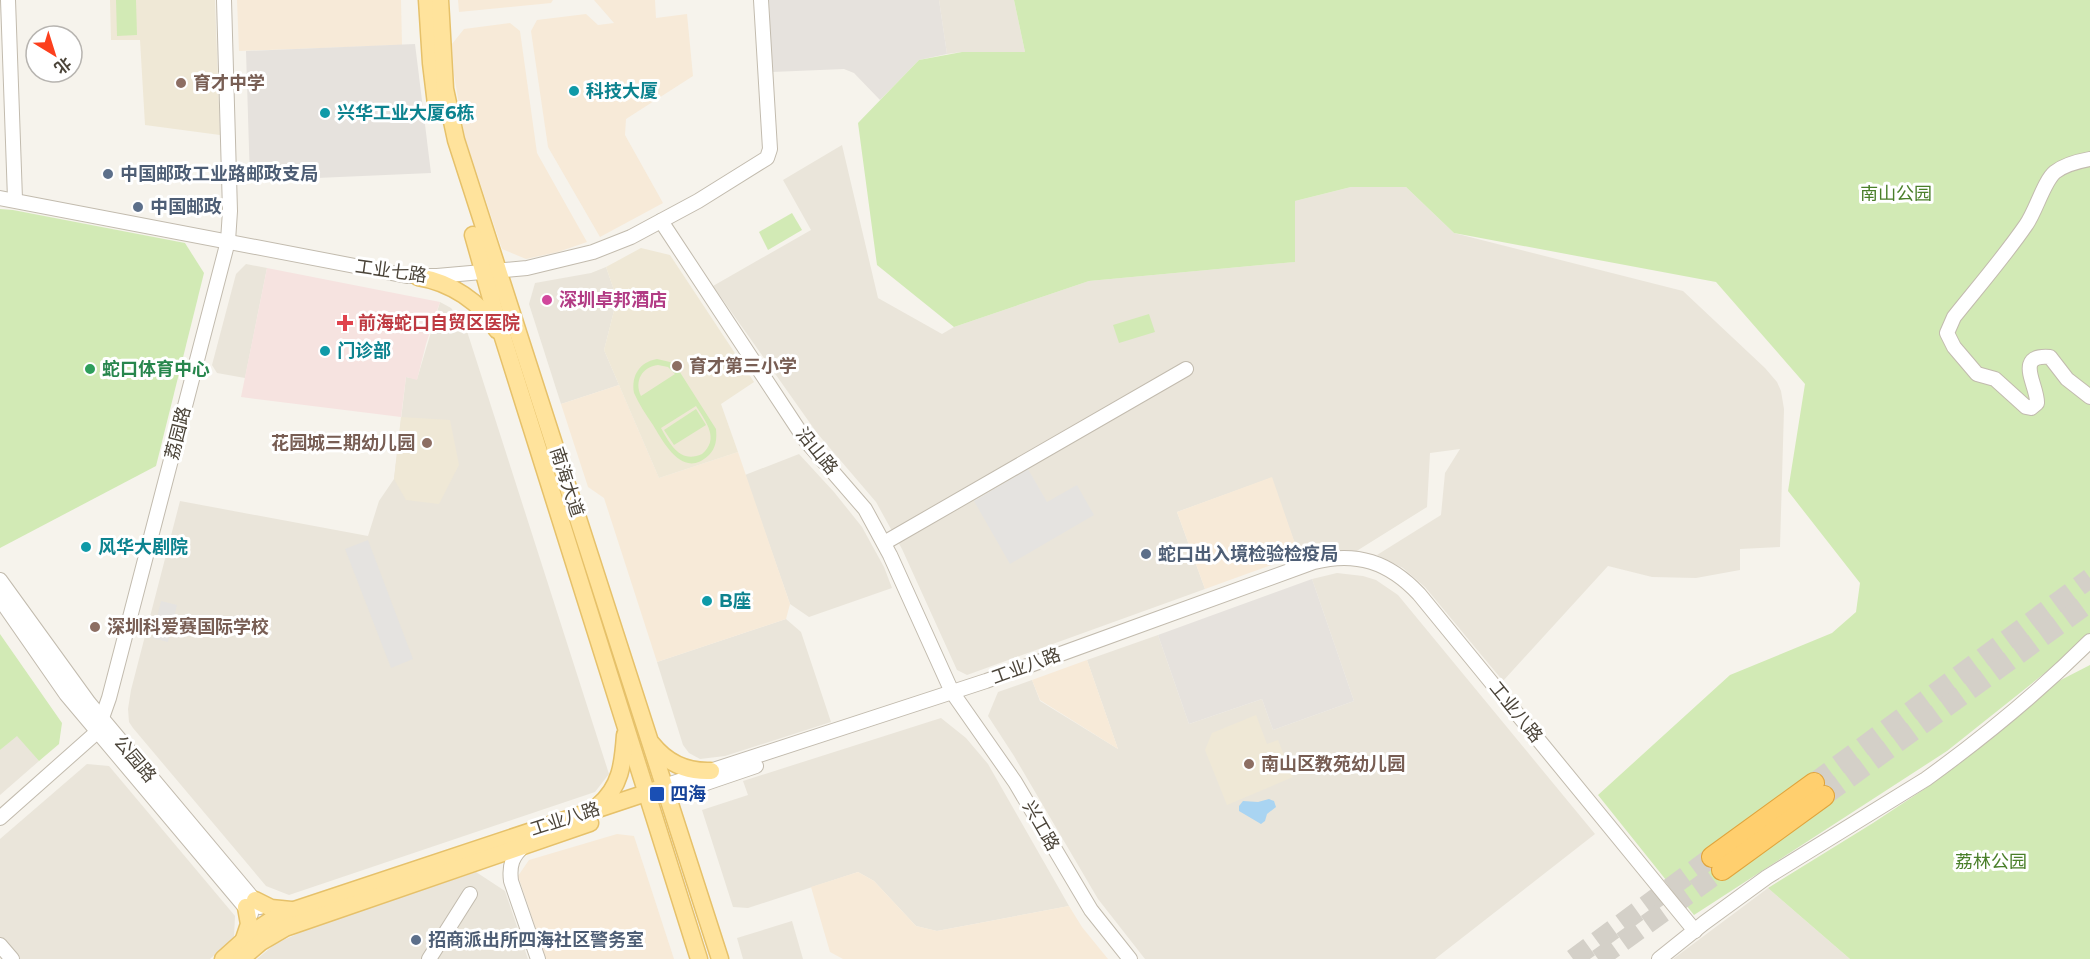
<svg xmlns="http://www.w3.org/2000/svg" width="2090" height="959" font-family="Montserrat,'Noto Sans SC',sans-serif">
	<style>
		.residential { fill: #eae5da; fill-rule: evenodd }
		.commercial { fill: #f7ead8 }
		.industrial { fill: #e6e2dd }
		.education { fill: #efe8d6 }
		.medical { fill: #f6e3e0 }
		.green { fill: #d2eab5; fill-rule: evenodd }
		.parking { fill: #e5e3e0 }
		.water { fill: #a9d4f2 }
		.lines { fill: none; stroke-linecap: round; stroke-linejoin: round }
		.highway-tunnel { stroke: #d4d0c8; stroke-width: 20; stroke-dasharray: 20 10; stroke-linecap: butt }
		.minor-casing { stroke: #c2bbae; stroke-width: 16 }
		.major-casing { stroke: #e6c16a; stroke-width: 19 }
		.highway-casing { stroke: #e0a43c; stroke-width: 22 }
		.minor { stroke: #fff; stroke-width: 14 }
		.major { stroke: #ffe39c; stroke-width: 16 }
		.highway { stroke: #ffcf6e; stroke-width: 20 }
		.education-dot { fill: #8d6e63; stroke: #fff; stroke-width: 2 }
		.culture-dot { fill: #0f9aa8; stroke: #fff; stroke-width: 2 }
		.service-dot { fill: #5c6f8a; stroke: #fff; stroke-width: 2 }
		.hotel-dot { fill: #d1479c; stroke: #fff; stroke-width: 2 }
		.health-dot { fill: #e0444e; stroke: #fff; stroke-width: 2 }
		.leisure-dot { fill: #2e9e5b; stroke: #fff; stroke-width: 2 }
		.transit-dot { fill: #1a4fb4; stroke: #fff; stroke-width: 2 }
		.labels { text-anchor: middle; dominant-baseline: central; stroke-width: 6; stroke-linejoin: round; paint-order: stroke }
		.education-label { font-size: 18px; font-weight: bold; fill: #785e54; stroke: #fff; text-anchor: start }
		.culture-label { font-size: 18px; font-weight: bold; fill: #0d838f; stroke: #fff; text-anchor: start }
		.service-label { font-size: 18px; font-weight: bold; fill: #4e5e75; stroke: #fff; text-anchor: start }
		.park-label { font-size: 18px; fill: #4a7f2a; stroke: #fff }
		.street-label { font-size: 18px; fill: #4b4439; stroke: #fff }
		.hotel-label { font-size: 18px; font-weight: bold; fill: #b23c85; stroke: #fff; text-anchor: start }
		.health-label { font-size: 18px; font-weight: bold; fill: #be3a42; stroke: #fff; text-anchor: start }
		.leisure-label { font-size: 18px; font-weight: bold; fill: #27864d; stroke: #fff; text-anchor: start }
		.transit-label { font-size: 18px; font-weight: bold; fill: #164399; stroke: #fff; text-anchor: start }
	</style>
	<rect width="100%" height="100%" fill="#f6f3ec"/>
	<g class="residential">
		<path d="M939,0H1014L1025,52H962L947,54Z"/>
		<path d="M842,145L878,298L942,334L954,327L1089,281L1294,262L1295,201L1351,187H1406L1454,233L1683,291L1765,368L1777,382L1781,391L1784,409L1780,547L1740,549V570L1696,578L1652,577L1608,566L1503,681L1425,587L1403,568L1377,555L1441,515L1445,473L1460,449L1430,453L1427,507L1355,552L1306,553L1299,555L1271,478L1177,512L1205,589L967,675L957,670L902,549L876,502L817,433L713,286L811,230L783,180ZM1028,470L1047,503L974,501Z"/>
		<path d="M246,264L267,268L245,378L217,373L212,365L236,274Z"/>
		<path d="M606,267L617,299L604,350L619,385L561,404L529,304L535,283L591,273Z"/>
		<path d="M440,302L451,308L466,328L609,774L595,792L289,895L266,886L133,728L129,722L128,709L131,690L180,501L368,536L379,501L394,479L406,377L417,379Z"/>
		<path d="M799,454L834,492L862,527L884,567L892,588L809,617L790,604L745,475Z"/>
		<path d="M1337,573L1363,576L1376,580L1398,595L1595,834L1435,959H1145L1098,899L1014,756L988,716L998,692L1032,680L1040,701L1118,749L1087,660L1158,635L1189,724L1262,699L1273,730L1354,701L1312,579Z"/>
		<path d="M786,619L801,632L831,722L725,756L700,759L689,753L683,745L657,662Z"/>
		<path d="M941,718L966,738L988,764L1069,906L937,931L916,926L874,881L858,872L748,908L733,907L702,810L748,795L743,781Z"/>
		<path d="M17,735L39,761L0,795V750Z"/>
		<path d="M87,764L109,766L235,916L234,937L210,959H18L0,939V839Z"/>
		<path d="M476,872L505,891L528,959H257L275,944L312,927Z"/>
		<path d="M1768,888L1850,959H1673Z"/>
		<path d="M792,921L803,959H743L737,938Z"/>
	</g>
	<g class="commercial">
		<path d="M237,0H401L402,45L239,51Z"/>
		<path d="M458,0H553L551,3L459,12Z"/>
		<path d="M594,0H655L656,18L687,14L693,76L626,119L625,135L663,203L600,237L548,147L531,31L537,20L586,14L598,25L614,23Z"/>
		<path d="M510,23L520,31L537,153L587,242L558,252L526,259L502,249L465,138L454,75L452,44L464,29Z"/>
		<path d="M619,385L659,478L738,452L790,604L786,619L657,662L604,498L588,487L561,404Z"/>
		<path d="M1272,477L1299,555L1205,589L1177,512Z"/>
		<path d="M1087,660L1118,749L1040,700L1032,680Z"/>
		<path d="M617,834L634,836L674,959H546L518,876L529,860Z"/>
		<path d="M858,872L874,881L916,926L937,931L1069,906L1082,927L1108,959H843L830,952L811,887Z"/>
	</g>
	<g class="industrial">
		<path d="M769,0H939L947,54L919,60L880,100L854,73L844,69L772,72Z"/>
		<path d="M415,44L431,173L250,181L246,51Z"/>
		<path d="M1312,579L1354,701L1273,730L1262,699L1189,724L1158,635Z"/>
	</g>
	<g class="education">
		<path d="M110,0H215L220,135L145,125L140,40H111Z"/>
		<path d="M641,248L670,255L754,382L721,404L738,452L659,478L604,350L617,299L606,267Z"/>
		<path d="M401,417L450,420L459,465L439,504L406,500L394,479Z"/>
		<path d="M1256,715L1267,744L1278,740L1293,777L1227,805L1205,750L1212,733Z"/>
	</g>
	<path class="medical" d="M267,268L440,302L426,344L417,380L406,377L401,417L241,397Z"/>
	<g class="green">
		<path d="M116,0H136L137,35L117,36Z"/>
		<path d="M1014,0H2090V637L1947,751L1694,915L1598,795L1730,675L1832,633L1856,612L1860,583L1788,491L1805,384L1716,282L1454,233L1406,187H1351L1295,201V262L1089,281L954,327L877,265L858,123L919,60L962,52H1025ZM1812,773L1831,799L1704,852Z"/>
		<path d="M0,209L13,210L185,243L204,273L156,466L0,548Z"/>
		<path d="M792,213L802,230L768,250L759,232Z"/>
		<path d="M1149,314L1155,332L1119,343L1113,325Z"/>
		<path d="M657,359L670,362L676,366L716,429C717,439 716,448 709,455C683,480 664,443 653,425C646,415 639,404 634,393C631,375 640,362 657,359ZM658,365L668,367L675,374L641,396C634,381 642,367 658,365ZM696,406C706,422 720,439 702,454C680,464 670,444 661,428Z"/>
		<path d="M696,409L706,425L674,445L664,430Z"/>
		<path d="M0,634L62,723L59,744L39,761L17,736L0,750Z"/>
		<path d="M2090,665V959H1850L1768,888L1873,823L1926,788L2055,683Z"/>
	</g>
	<g class="parking">
		<path d="M1028,469L1047,502L1077,485L1094,515L1010,564L974,501Z"/>
		<path d="M368,540L413,659L391,668L345,549Z"/>
		<path d="M161,601L177,605L168,642L152,638Z"/>
	</g>
	<path class="water" d="M1269,799L1274,801L1276,807L1267,814L1265,821L1261,824L1239,811V806L1243,801L1258,802Z"/>
	<g class="lines">
		<g class="highway-tunnel">
			<path d="M1814,783L2090,578"/>
			<path d="M1824,796L2090,602"/>
			<path d="M1573,959L1712,857"/>
			<path d="M1598,959L1722,870"/>
		</g>
		<g class="minor-casing">
			<g id="minor">
				<path d="M8,0L15,199"/>
				<path d="M2090,159C2079,161 2064,165 2055,172C2044,181 2036,211 2026,225C2004,257 1978,287 1954,317L1947,333L1954,347L1977,374L1995,379L2026,407L2031,408L2037,403C2038,386 2013,354 2050,357L2067,379L2090,397"/>
				<path d="M0,198L407,276H437L527,268L593,252L631,237L698,201L767,158L770,149L761,0"/>
				<path d="M661,221L806,441L865,509L890,555L952,692L1015,782L1091,910L1130,959"/>
				<path d="M884,543L1186,369"/>
				<path d="M0,580L89,703L260,907"/>
				<path d="M0,599L66,694L251,914"/>
				<path d="M664,786L986,681L1314,562C1356,551 1389,562 1419,594L1695,931"/>
				<path d="M668,796L756,766"/>
				<path d="M0,818L97,732L109,698L228,241L230,211L224,0"/>
				<path d="M525,845C512,856 509,865 511,881L538,959"/>
				<path d="M0,945L12,959"/>
				<path d="M429,959L470,894"/>
				<path d="M1659,959L1704,923L1767,877L1926,779C1984,737 2040,691 2090,641"/>
			</g>
		</g>
		<g class="major-casing">
			<g id="major">
				<path d="M427,0L431,63L436,104"/>
				<path d="M440,0L445,89L456,140L720,959"/>
				<path d="M473,235L494,309L699,959"/>
				<path d="M418,277C450,282 481,302 497,330"/>
				<path d="M652,744C667,763 687,772 711,771"/>
				<path d="M598,806C621,787 623,763 625,735"/>
				<path d="M255,900L271,908L291,910"/>
				<path d="M244,939L249,924L246,907"/>
				<path d="M223,959L252,933L279,915L658,789"/>
				<path d="M241,959L261,942L285,928L590,823"/>
			</g>
		</g>
		<g class="highway-casing">
			<g id="highway">
				<path d="M1712,857L1814,783"/>
				<path d="M1722,870L1824,796"/>
			</g>
		</g>
		<use href="#minor" class="minor"/>
		<use href="#major" class="major"/>
		<use href="#highway" class="highway"/>
	</g>
	<g class="education-dot">
		<circle cx="181" cy="83" r="6"/>
		<circle cx="677" cy="366" r="6"/>
		<circle cx="427" cy="443" r="6"/>
		<circle cx="95" cy="627" r="6"/>
		<circle cx="1249" cy="764" r="6"/>
	</g>
	<g class="culture-dot">
		<circle cx="574" cy="91" r="6"/>
		<circle cx="325" cy="113" r="6"/>
		<circle cx="325" cy="351" r="6"/>
		<circle cx="86" cy="547" r="6"/>
		<circle cx="707" cy="601" r="6"/>
	</g>
	<g class="service-dot">
		<circle cx="108" cy="174" r="6"/>
		<circle cx="138" cy="207" r="6"/>
		<circle cx="1146" cy="554" r="6"/>
		<circle cx="416" cy="940" r="6"/>
	</g>
	<circle class="hotel-dot" cx="547" cy="300" r="6"/>
	<path class="health-dot" d="M342 314h6v6h6v6h-6v6h-6v-6h-6v-6h6z"/>
	<circle class="leisure-dot" cx="90" cy="369" r="6"/>
	<rect class="transit-dot" x="649" y="786" width="16" height="16" rx="3"/>
	<g class="labels">
		<g class="education-label">
			<text x="193" y="83">育才中学</text>
			<text x="689" y="366">育才第三小学</text>
			<text x="415" y="443" text-anchor="end">花园城三期幼儿园</text>
			<text x="107" y="627">深圳科爱赛国际学校</text>
			<text x="1261" y="764">南山区教苑幼儿园</text>
		</g>
		<g class="culture-label">
			<text x="586" y="91">科技大厦</text>
			<text x="337" y="113">兴华工业大厦6栋</text>
			<text x="337" y="351">门诊部</text>
			<text x="98" y="547">风华大剧院</text>
			<text x="719" y="601">B座</text>
		</g>
		<g class="service-label">
			<text x="120" y="174">中国邮政工业路邮政支局</text>
			<text x="150" y="207">中国邮政</text>
			<text x="1158" y="554">蛇口出入境检验检疫局</text>
			<text x="428" y="940">招商派出所四海社区警务室</text>
		</g>
		<g class="park-label">
			<text x="1896" y="194">南山公园</text>
			<text x="1991" y="862">荔林公园</text>
		</g>
		<g class="street-label">
			<text transform="translate(391 271) rotate(8)">工业七路</text>
			<text transform="translate(178 433) rotate(-76)">荔园路</text>
			<text transform="translate(817 451) rotate(51)">沿山路</text>
			<text transform="translate(567 482) rotate(72)">南海大道</text>
			<text transform="translate(1026 666) rotate(-20)">工业八路</text>
			<text transform="translate(1516 712) rotate(51)">工业八路</text>
			<text transform="translate(135 759) rotate(50)">公园路</text>
			<text transform="translate(565 819) rotate(-18)">工业八路</text>
			<text transform="translate(1041 826) rotate(60)">兴工路</text>
		</g>
		<g class="hotel-label">
			<text x="559" y="300">深圳卓邦酒店</text>
		</g>
		<g class="health-label">
			<text x="358" y="323">前海蛇口自贸区医院</text>
		</g>
		<g class="leisure-label">
			<text x="102" y="369">蛇口体育中心</text>
		</g>
		<g class="transit-label">
			<text x="670" y="794">四海</text>
		</g>
	</g>
	<g transform="translate(54 54) rotate(142)"><circle r="28" fill="#ffffff" stroke="#b7b4b0" stroke-width="1.5"/>
	<path d="M0-4.5L10 22L0 15L-10 22Z" fill="#fc3f1d"/>
	<text y="-9" font-size="16" font-weight="bold" text-anchor="middle" fill="#4b4439">北</text>
	</g>
</svg>
